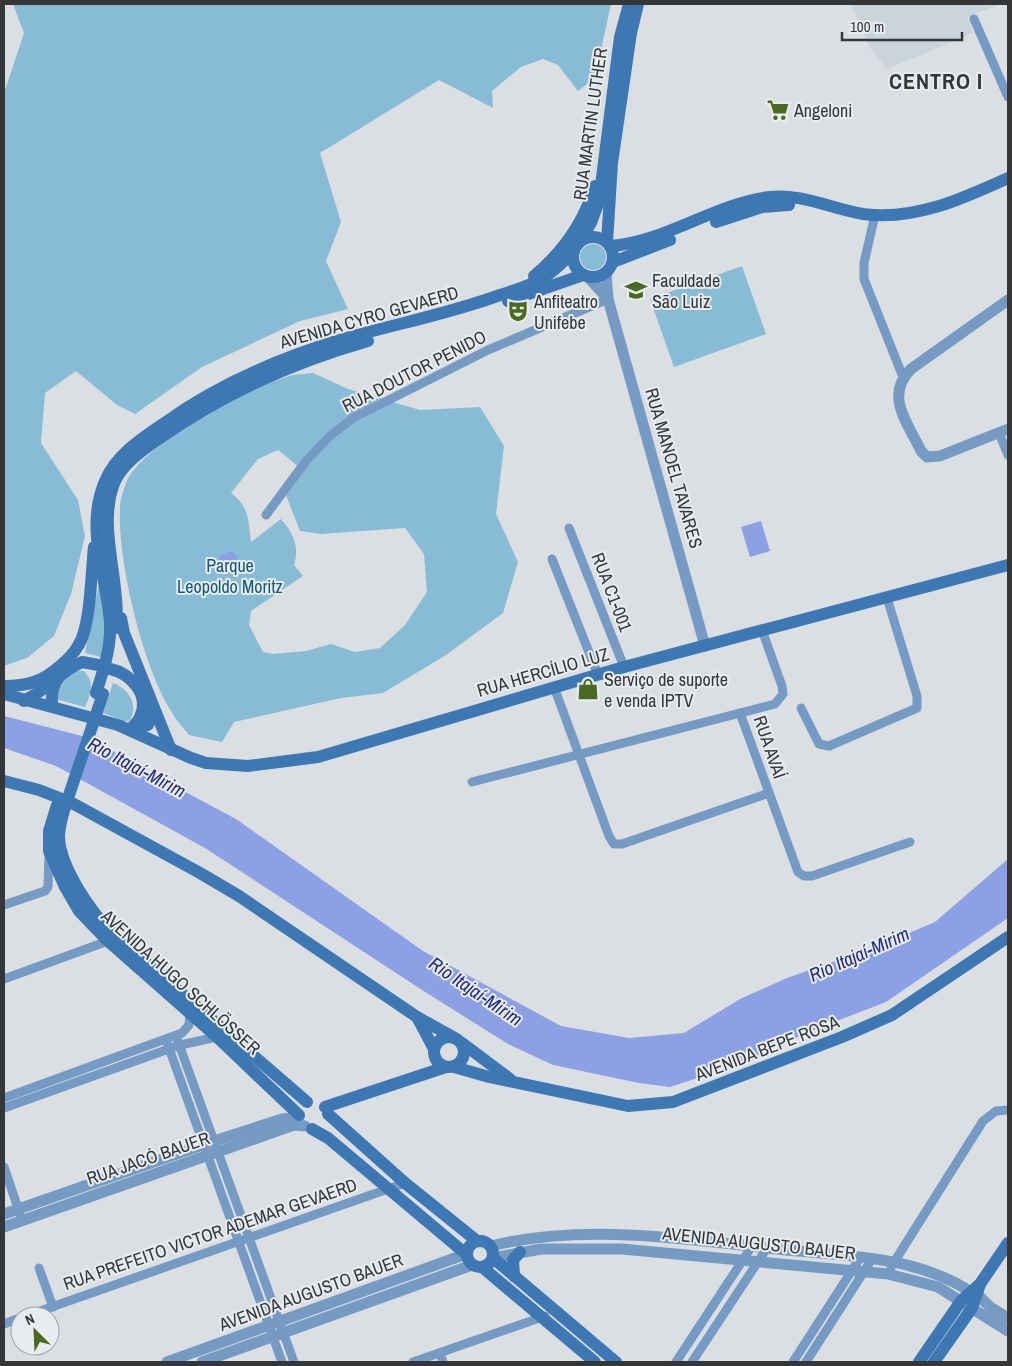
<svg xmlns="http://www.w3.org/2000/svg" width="1012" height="1366" font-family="'Archivo Narrow',sans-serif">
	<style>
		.built { fill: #c9d5db }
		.green { fill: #88bcd6; fill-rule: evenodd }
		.water { fill: #8ca0e5 }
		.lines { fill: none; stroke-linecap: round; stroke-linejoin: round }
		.minor { stroke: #759bc4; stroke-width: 9 }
		.tertiary { stroke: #759bc4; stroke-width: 11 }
		.secondary { stroke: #3e78b4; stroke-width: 12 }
		.secondary-bridge { stroke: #3e78b4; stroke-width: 12 }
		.labels { text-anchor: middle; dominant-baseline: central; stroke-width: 4; stroke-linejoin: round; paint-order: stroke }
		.poi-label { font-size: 18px; fill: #353637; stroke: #e8ecef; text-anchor: start }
		.street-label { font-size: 18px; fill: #353637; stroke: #e8ecef }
		.park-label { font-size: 18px; fill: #135976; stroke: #e8ecef }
		.water-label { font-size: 19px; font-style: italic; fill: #212b7b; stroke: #e8ecef }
		.district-label { font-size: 22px; font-weight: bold; letter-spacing: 1px; fill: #353637; stroke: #e8ecef }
	</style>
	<rect width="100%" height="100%" fill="#dbdfe2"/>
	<path class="built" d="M851,4H1000L967,17L973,33L887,69L870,48Z"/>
	<g class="green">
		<path d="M13,4H611L595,78L578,91L558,65L543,59L521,67L492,91L493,108L439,80L320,153L341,222L326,261L348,309L300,321L202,367L135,414L117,405L76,371L45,393L41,443L78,500L85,536L71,594L54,636L27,658L4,666V93L24,33Z"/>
		<circle cx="593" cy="257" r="13"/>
		<path d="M742,266L766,334L674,367L650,299Z"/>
		<path d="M313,373L348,389L420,410L480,407L504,446L496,514L518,562L503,613L446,655L383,693L341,698L234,722L222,742L189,735C184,728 177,722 173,714C143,669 117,560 120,507C120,499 124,489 127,481C142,445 249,389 286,377C294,374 304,374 313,373ZM278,450L299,467L286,495L300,531L321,534L405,528L424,554L427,592L405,625L380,648L355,652L331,644L306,651L273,654L263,652L249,625L251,611L303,576L294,565C300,546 293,533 281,519L251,542C248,520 250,507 231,493L258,459Z"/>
		<path d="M100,578L105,635L101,657L85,653Z"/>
		<path d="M76,671H84C95,683 91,693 85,707L56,699V687L64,678Z"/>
		<path d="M113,683C128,688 140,706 129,721H124L103,713Z"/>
	</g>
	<g class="water">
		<path d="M761,521L770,551L750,557L741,527Z"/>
		<path d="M231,551L237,556V569L232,571L212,566L215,561L219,559V556Z"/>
		<path d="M4,716L94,739L135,765L236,819L423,951L561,1026L629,1038L684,1033L740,999L787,978L876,947L935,922L1008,859V918L886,1002L811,1031L731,1067L670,1087L639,1083L553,1065L508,1044L422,990L205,848L56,766L4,748Z"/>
	</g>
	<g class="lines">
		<g class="minor">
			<path d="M974,19L1008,97"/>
			<path d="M875,215L864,263V279L903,377"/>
			<path d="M999,433L1008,455"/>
			<path d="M266,515L306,461L330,436L353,418L488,350L608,299"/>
			<path d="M569,528L624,667"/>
			<path d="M552,559L598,675"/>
			<path d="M554,687L609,836L614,844H622L769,793"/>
			<path d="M801,708L819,744L829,746L917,708V696L887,598"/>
			<path d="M740,713L798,872L804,876H812L910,842"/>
			<path d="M472,782L775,704L783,694L782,686L762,630"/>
			<path d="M4,905L45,891L48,887L49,854"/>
			<path d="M4,979L108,941"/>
			<path d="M176,1036L294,1362"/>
			<path d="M166,1040L282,1362"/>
			<path d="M4,1098L182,1033L189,1025L190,1013"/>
			<path d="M4,1108L180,1045L217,1037"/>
			<path d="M4,1167L20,1214"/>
			<path d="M891,1267L983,1121L996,1111L1008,1110"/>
			<path d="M39,1268L53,1307"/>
			<path d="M26,1316L405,1183"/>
			<path d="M4,1324L20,1318"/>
			<path d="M440,1353L443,1362"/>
			<path d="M413,1362L545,1316"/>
			<path d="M676,1362L752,1246"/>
			<path d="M692,1362L767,1248"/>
			<path d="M793,1362L860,1258"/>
			<path d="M806,1362L872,1259"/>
		</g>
		<g class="tertiary">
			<path d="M606,273L608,299L705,646"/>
			<path d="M588,277L608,299"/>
			<path d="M1008,300L911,369C884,396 908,423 921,451L927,457L940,456L1008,429"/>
			<path d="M4,1214L214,1141L282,1119L299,1117"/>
			<path d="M4,1227L294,1125L305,1126"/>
			<path d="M491,1246C583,1223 684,1239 777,1249C843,1256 915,1255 971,1292"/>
			<path d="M493,1258L541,1249H622L888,1274L938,1287L1008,1331"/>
			<path d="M977,1294L990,1307L1008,1318"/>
			<path d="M167,1362L466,1254"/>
			<path d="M202,1362L472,1265"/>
		</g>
		<g class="secondary">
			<path d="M716,222L762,207L789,205"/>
			<circle cx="593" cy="257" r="20"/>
			<path d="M607,242L612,163L631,33L638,4"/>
			<path d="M577,245L591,223L599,201L620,37L629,4"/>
			<path d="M610,246C666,242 714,204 769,197C800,193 833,209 863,214C914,221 962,199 1008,178"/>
			<path d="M613,262L670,240"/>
			<path d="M534,276C563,252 584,221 595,186"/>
			<path d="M508,301L583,275"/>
			<path d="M121,618L124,633L171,750"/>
			<path d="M116,628C121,583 98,529 113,486C120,465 143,450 160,438C223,394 294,362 368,341"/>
			<path d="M110,669C130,673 151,695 140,717C138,722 133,726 130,730"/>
			<path d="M4,686C27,686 42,682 60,666C66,661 74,653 78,646C91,627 91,572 94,547"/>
			<path d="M96,693C103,672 111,648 110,626C108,577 84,530 105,481C116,455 141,439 163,424C214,387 273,361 333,342C389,325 446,315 500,295C514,290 530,286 543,278C555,271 564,261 574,251"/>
			<path d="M4,694L118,725L191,758L206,763L248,766L318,757L624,667L1008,565"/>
			<path d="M24,701L55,682"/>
			<path d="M52,706C50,680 60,673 82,662L104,666"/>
			<path d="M130,730L148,725L154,709"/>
			<path d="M4,781L39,790L72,803L200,873L239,896L417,1017L453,1037"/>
			<path d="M57,805L49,831V851L65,887L79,911L108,941L217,1037L299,1115"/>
			<path d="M65,807C62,817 59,827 59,837C60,868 92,913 113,934L307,1102"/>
			<path d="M417,1017L434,1049"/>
			<circle cx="449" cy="1052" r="15"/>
			<path d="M462,1043L510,1079"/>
			<path d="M454,1067L489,1077L628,1106L673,1102L842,1037L892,1015L1008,937"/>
			<path d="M325,1107L446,1067"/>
			<path d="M328,1114L405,1183L477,1241"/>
			<path d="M312,1129L328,1138L466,1254"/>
			<circle cx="480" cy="1254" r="13"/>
			<path d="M493,1258L616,1362"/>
			<path d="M482,1267L595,1362"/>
			<path d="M514,1276L513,1260L520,1252"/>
			<path d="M919,1362L961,1301L980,1284L1008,1243"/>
			<path d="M934,1362L972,1308L980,1284"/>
		</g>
		<path class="secondary-bridge" d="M65,807L103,694"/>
	</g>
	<defs>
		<g id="supermarket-bare" transform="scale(1.725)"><path d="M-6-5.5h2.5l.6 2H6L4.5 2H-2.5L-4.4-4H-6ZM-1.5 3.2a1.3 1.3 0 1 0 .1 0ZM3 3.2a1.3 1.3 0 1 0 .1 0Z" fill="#4a6a21" stroke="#e8ecef" stroke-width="2.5" paint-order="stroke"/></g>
		<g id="university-bare" transform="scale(1.725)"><path d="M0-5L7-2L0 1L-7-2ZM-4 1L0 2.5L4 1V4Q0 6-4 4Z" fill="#4a6a21" stroke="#e8ecef" stroke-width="2.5" paint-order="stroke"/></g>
		<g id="theatre-bare" transform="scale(1.725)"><path d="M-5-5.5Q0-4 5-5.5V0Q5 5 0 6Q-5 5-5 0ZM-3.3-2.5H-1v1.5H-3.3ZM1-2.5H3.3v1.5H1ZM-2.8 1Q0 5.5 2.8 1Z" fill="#4a6a21" stroke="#e8ecef" stroke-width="2.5" paint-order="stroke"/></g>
		<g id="shop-bare" transform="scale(1.725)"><path d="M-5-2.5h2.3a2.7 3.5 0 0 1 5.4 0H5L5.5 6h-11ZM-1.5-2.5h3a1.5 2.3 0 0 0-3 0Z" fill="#4a6a21" stroke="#e8ecef" stroke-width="2.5" paint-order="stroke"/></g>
	</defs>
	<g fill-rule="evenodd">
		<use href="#supermarket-bare" x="778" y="110"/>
		<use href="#university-bare" x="636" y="290"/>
		<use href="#theatre-bare" x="518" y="311"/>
		<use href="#shop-bare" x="588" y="689"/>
	</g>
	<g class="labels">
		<g class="poi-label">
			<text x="794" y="110">Angeloni</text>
			<text x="652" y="280">Faculdade<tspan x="652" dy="21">São Luiz</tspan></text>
			<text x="534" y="301">Anfiteatro<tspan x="534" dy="21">Unifebe</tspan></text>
			<text x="604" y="679">Serviço de suporte<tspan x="604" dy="21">e venda IPTV</tspan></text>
		</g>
		<g class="street-label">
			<text transform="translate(590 124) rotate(-82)">RUA MARTIN LUTHER</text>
			<text transform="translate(369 317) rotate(-16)">AVENIDA CYRO GEVAERD</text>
			<text transform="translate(414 371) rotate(-27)">RUA DOUTOR PENIDO</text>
			<text transform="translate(674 468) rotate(74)">RUA MANOEL TAVARES</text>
			<text transform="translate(612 592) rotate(69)">RUA C1-001</text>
			<text transform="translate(543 672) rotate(-16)">RUA HERCÍLIO LUZ</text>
			<text transform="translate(770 747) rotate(71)">RUA AVAÍ</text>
			<text transform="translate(181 982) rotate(42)">AVENIDA HUGO SCHLÖSSER</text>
			<text transform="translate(767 1048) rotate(-21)">AVENIDA BEPE ROSA</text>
			<text transform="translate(148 1158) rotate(-19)">RUA JACÓ BAUER</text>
			<text transform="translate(210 1234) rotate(-19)">RUA PREFEITO VICTOR ADEMAR GEVAERD</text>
			<text transform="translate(759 1243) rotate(6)">AVENIDA AUGUSTO BAUER</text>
			<text transform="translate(311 1292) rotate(-20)">AVENIDA AUGUSTO BAUER</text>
		</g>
		<g class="park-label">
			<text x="230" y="565">Parque<tspan x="230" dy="21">Leopoldo Moritz</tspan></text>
		</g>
		<g class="water-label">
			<text transform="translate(137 767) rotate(28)">Rio Itajaí-Mirim</text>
			<text transform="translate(859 954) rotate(-24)">Rio Itajaí-Mirim</text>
			<text transform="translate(476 991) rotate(34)">Rio Itajaí-Mirim</text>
		</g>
		<g class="district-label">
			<text x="936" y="81">CENTRO I</text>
		</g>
	</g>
	<rect width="1012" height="1366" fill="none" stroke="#353637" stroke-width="10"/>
	<g transform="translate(35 1331) rotate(336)"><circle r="24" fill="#e8ecef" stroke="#a0a3a5"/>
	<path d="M0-4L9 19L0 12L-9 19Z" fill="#4a6a21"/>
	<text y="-8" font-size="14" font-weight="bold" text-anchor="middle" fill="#353637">N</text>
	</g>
	<path d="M842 32v8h120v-8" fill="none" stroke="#353637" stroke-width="2.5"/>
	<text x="850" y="32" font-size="15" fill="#353637" stroke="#e8ecef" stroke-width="4" paint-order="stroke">100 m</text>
</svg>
